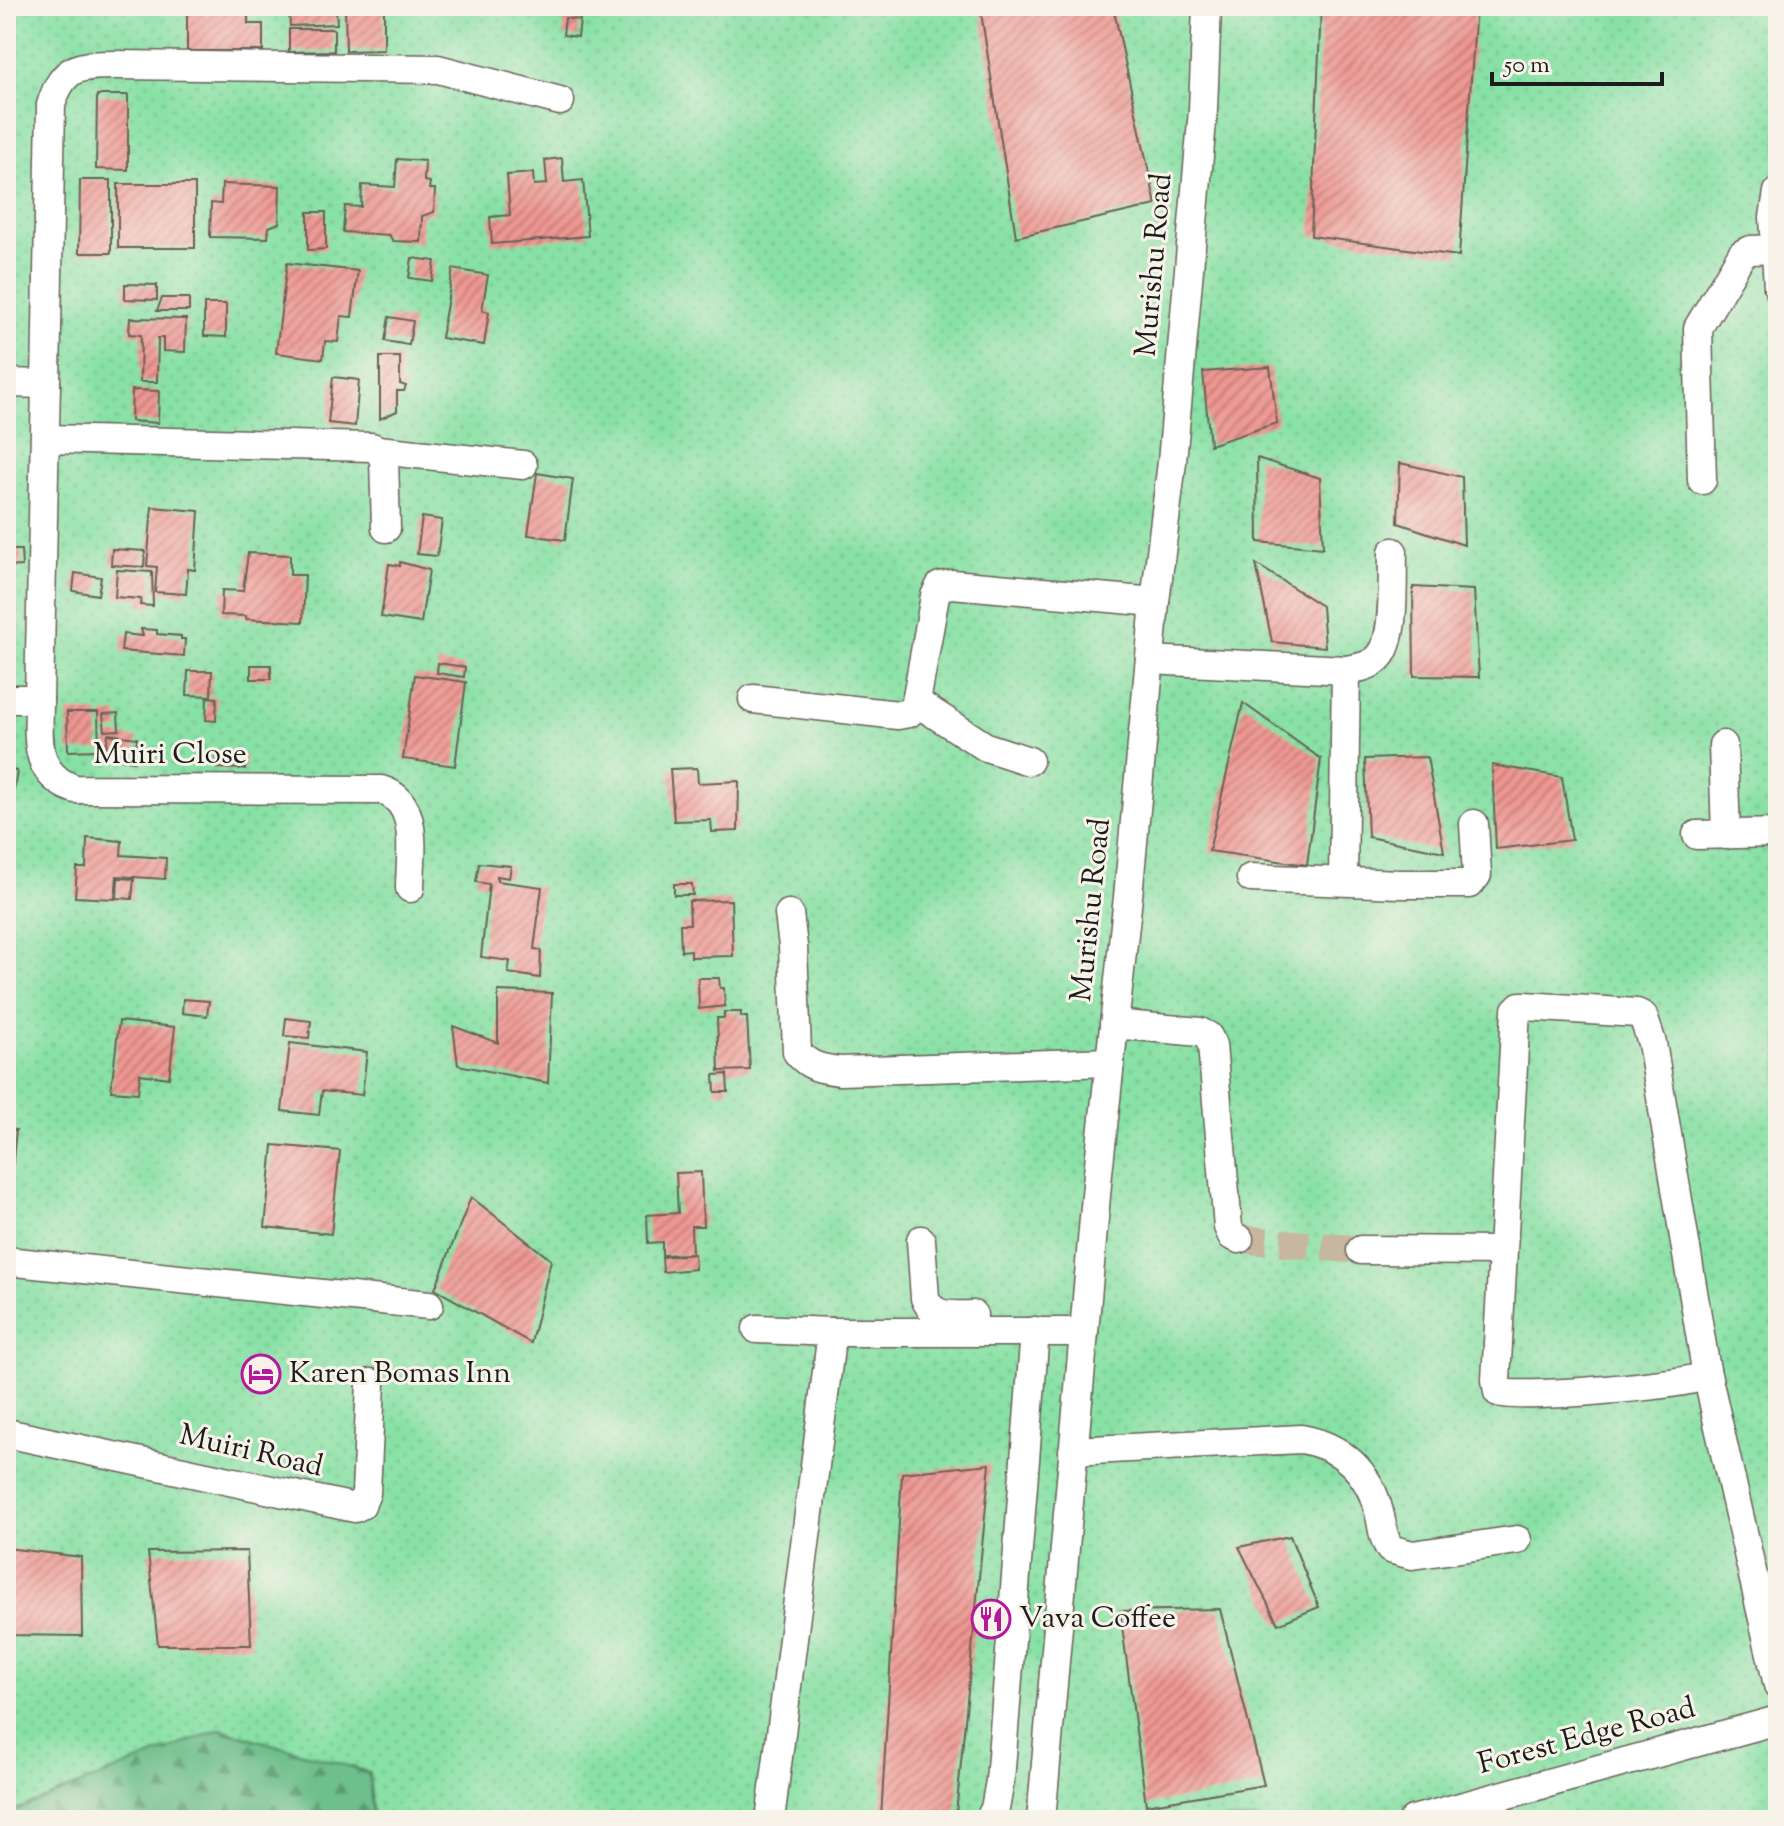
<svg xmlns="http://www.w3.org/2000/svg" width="1784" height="1826" font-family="'Sorts Mill Goudy',serif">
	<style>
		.grass { fill: url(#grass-dots); stroke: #527e61; stroke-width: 2 }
		.forest { fill: url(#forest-firs); stroke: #456e54; stroke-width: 2 }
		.building { fill: url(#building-hatch) }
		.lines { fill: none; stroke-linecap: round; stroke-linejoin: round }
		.minor-tunnel { stroke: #c8b7a0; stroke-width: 28; stroke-dasharray: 28 14; stroke-linecap: butt }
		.minor-casing { stroke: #676056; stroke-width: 31 }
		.minor { stroke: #fff; stroke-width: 28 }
		.labels { text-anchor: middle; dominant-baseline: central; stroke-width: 6; stroke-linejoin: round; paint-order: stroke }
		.street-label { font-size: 30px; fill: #1c1c1c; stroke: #f7f3e8 }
		.poi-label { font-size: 30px; fill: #1c1c1c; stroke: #f7f3e8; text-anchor: start }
	</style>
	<defs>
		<pattern id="grass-dots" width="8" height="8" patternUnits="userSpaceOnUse" patternTransform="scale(2)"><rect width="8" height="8" fill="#88e1a6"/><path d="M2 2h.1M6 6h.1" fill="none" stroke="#75c08e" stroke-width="1.8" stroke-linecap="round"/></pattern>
		<pattern id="forest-firs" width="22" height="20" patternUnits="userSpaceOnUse" patternTransform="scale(2)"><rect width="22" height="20" fill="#6ebf8b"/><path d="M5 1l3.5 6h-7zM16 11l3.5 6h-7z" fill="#5a9a71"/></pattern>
		<pattern id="building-hatch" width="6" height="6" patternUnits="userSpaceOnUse" patternTransform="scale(2)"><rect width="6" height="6" fill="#ee9692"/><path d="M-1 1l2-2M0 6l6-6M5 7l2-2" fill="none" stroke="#c07a76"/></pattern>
	</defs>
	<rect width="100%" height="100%" fill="#f7f3e8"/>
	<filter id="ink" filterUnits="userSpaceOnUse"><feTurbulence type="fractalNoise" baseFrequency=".0125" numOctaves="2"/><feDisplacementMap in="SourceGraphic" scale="16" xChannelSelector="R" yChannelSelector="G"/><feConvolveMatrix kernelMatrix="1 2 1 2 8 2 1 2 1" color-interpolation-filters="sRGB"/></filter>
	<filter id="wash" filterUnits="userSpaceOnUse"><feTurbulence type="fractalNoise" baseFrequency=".006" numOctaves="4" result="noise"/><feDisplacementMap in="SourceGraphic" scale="32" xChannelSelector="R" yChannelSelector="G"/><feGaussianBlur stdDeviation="1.8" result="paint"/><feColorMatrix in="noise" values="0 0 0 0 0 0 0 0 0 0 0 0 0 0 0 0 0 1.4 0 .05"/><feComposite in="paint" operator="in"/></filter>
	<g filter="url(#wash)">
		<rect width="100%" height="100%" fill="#f3dec1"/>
		<rect class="grass" x="6" y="6" width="1772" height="1814"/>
		<path class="forest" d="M220,1729L369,1772L373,1820H6V1814Z"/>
		<g id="blocks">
			<g class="building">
				<path d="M187,6H248V24H263V51H187Z"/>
				<path d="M345,6H384V50L346,51Z"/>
				<path d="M980,6H1113L1156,205L1016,237Z"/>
				<path d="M1321,6H1476L1459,256L1311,236Z"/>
				<path d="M336,10L337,24L290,26L289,12Z"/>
				<path d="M565,18L580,20L578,37L563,35Z"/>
				<path d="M289,29H334V51L289,52Z"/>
				<path d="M97,95H128V170L96,169Z"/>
				<path d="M562,158L564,182L583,180L588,236L492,244L490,217L510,215L507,175L533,173L534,185L547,184L545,160Z"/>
				<path d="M397,159L425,161L424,181L430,182L429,189H435L434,212L422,216L421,242L393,241L389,235L343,232L345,206L361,207L362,185L395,187Z"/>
				<path d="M80,180H111V253H79Z"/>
				<rect x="118" y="184" width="77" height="64"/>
				<path d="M222,184L280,186L279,223L269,227L268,238L210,237L211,203L221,204Z"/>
				<path d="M308,212H326V249L308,250Z"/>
				<path d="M412,258L435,261L432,281L409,278Z"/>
				<path d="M287,263L358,271L352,317L341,316L338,342L325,341L323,359L276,353Z"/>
				<path d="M453,269L488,275L482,310L489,312L484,345L441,338Z"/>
				<path d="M125,284L157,285V300L125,299Z"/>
				<path d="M162,298H189V311H157Z"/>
				<path d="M204,304H226V337L204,336Z"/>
				<path d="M389,317L413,321L409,345L385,341Z"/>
				<path d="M130,318L186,319L185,352L163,351V338H158L157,382H140L141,335L129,334Z"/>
				<path d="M380,357H400V384L406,386L404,391H397V411L380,419Z"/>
				<path d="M1270,367L1277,423L1210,445L1203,372Z"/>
				<path d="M333,377L359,380L355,426L328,423Z"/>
				<path d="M132,390L159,391L158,423L131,421Z"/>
				<path d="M1257,458L1320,478L1323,548L1258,542Z"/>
				<path d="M1400,463L1462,477L1464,545L1398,523Z"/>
				<path d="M537,473L573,479L565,540L528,535Z"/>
				<path d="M152,507L199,511L195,570L188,569L186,594L155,592L157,567L147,566Z"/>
				<path d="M422,517L442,520L437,556L417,554Z"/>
				<path d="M112,549L145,551L144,567L111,565Z"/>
				<path d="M6,550H21L22,566L6,567Z"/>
				<path d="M248,553L290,555V575H305L303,622L246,619V616L221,615L222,590L243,591Z"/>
				<path d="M400,562L429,570L421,623L381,617L389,564L400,566Z"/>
				<path d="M1256,564L1322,606L1325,647L1272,642Z"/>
				<path d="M117,570L152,572L153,606L140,605L141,599L115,597Z"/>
				<path d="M75,573L101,577L98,595L73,591Z"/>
				<path d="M1413,587L1474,590L1479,677L1414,676Z"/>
				<path d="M141,629L157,630V634L181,636V639H185L184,656L121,651L123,634L143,636Z"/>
				<path d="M438,663L465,667L464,677L437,673Z"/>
				<rect x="251" y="665" width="20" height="14"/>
				<path d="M188,671H212L211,696L187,695Z"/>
				<path d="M415,675L466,682L455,766L403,759Z"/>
				<path d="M207,697L217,698L216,721L206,720Z"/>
				<path d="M1243,703L1321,759L1307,865L1209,851Z"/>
				<path d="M67,712H98L99,750L68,751Z"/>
				<path d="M118,713L119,730L105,731L103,714Z"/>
				<path d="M108,734L137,738L135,761L105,757Z"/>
				<path d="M217,755L245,756V769L216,768Z"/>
				<path d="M1427,757L1444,852L1368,837L1365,759Z"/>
				<path d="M1492,765L1562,777L1572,840L1496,849Z"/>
				<path d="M697,768L698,783L739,781L738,831L712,832L711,820L674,821L670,769Z"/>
				<path d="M6,770L17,771L12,803H6Z"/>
				<path d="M87,838L122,841L121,855L166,858L165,879L117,876L115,899L75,897L77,868H86Z"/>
				<path d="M479,863L511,866L509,878L497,876V881L542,887L534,949L541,950L540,978L508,973L510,961L481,957L489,884L476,882Z"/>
				<path d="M118,878L134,879L132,899L117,898Z"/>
				<path d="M674,884H692L693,895H674Z"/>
				<path d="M731,900L733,956L691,957V950L681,951L680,924H690L689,901Z"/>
				<path d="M698,978H719L720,988H724L725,1006L699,1009Z"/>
				<path d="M498,991L552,993L548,1083L458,1065L453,1026L498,1043Z"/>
				<path d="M183,999L209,1001L207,1016L182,1013Z"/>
				<path d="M724,1012H741V1017H747L750,1070L719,1071L717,1018H724Z"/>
				<path d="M286,1018L311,1021L309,1038L284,1036Z"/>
				<path d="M119,1021L175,1027L169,1078L140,1074L138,1093L111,1091Z"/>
				<path d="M290,1043L367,1052L362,1095L322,1091L319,1115L282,1111Z"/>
				<path d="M727,1074L728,1092H715L714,1075Z"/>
				<path d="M6,1129L16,1130L12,1169L6,1168Z"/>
				<path d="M273,1145L340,1151L331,1234L265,1227Z"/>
				<path d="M701,1172L703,1226H691L692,1254L662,1255V1242L648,1243L647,1215L678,1213L676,1173Z"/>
				<path d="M471,1197L551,1260L531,1343L435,1289Z"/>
				<path d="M694,1254L695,1269L663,1272L662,1257Z"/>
				<path d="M990,1464L956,1814L881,1818L902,1473Z"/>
				<path d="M1290,1536L1319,1607L1278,1624L1239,1547Z"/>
				<path d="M6,1548L81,1557L82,1636L6,1635Z"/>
				<path d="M247,1551L251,1645H158L148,1552Z"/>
				<path d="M1220,1609L1264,1785L1146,1805L1120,1611Z"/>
			</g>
		</g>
	</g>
	<g filter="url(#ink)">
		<use href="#blocks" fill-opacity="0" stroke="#676056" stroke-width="2"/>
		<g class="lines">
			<path class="minor-tunnel" d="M1239,1239L1361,1250"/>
			<g class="minor-casing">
				<g id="minor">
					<path d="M1778,192L1774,217L1778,287"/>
					<path d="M6,383L46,384L51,105C63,66 78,65 116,65L438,69L560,101"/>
					<path d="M46,384L39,699C39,736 32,775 75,789L381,790C421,801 410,855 410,888"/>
					<path d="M46,439L372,447L378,450L384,459L386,528"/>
					<path d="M378,450L523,465"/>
					<path d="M1702,480L1698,328L1742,254L1751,250L1778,249"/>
					<path d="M1150,660L1346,670C1359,668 1372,666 1380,656C1396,638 1392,578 1393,552"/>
					<path d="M6,699H39"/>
					<path d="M753,699L898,715L909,713L916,702L935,596L940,586L952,584L1155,602"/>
					<path d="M916,702L986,747L1029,761"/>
					<path d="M1723,745L1726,835"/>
					<path d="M1697,835L1778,833"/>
					<path d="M1251,878L1400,884H1470L1477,875L1474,824"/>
					<path d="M1343,880L1346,670"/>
					<path d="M789,914L793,946L797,1052C809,1067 822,1069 840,1071L1110,1062"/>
					<path d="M1114,1024L1200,1032L1208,1036L1212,1045L1228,1227L1232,1236L1239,1239"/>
					<path d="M921,1240L925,1298C933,1319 954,1315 973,1315"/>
					<path d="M1361,1250L1503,1251L1496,1380L1498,1392C1514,1400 1686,1385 1704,1376L1706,1370L1652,1043L1643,1016L1637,1013L1525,1006H1520L1516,1010L1503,1251"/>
					<path d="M6,1261L429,1305"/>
					<path d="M757,1329L832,1332H1084"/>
					<path d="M1706,1370L1778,1685"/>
					<path d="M6,1433L355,1508L361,1505L366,1493L371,1383"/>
					<path d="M1073,1451L1301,1439C1342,1446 1369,1472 1379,1512C1383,1526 1382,1537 1390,1549L1412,1555L1517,1540"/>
					<path d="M770,1820L832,1332"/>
					<path d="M989,1820L995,1809L1000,1781L1035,1331"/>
					<path d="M1041,1820L1098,1173L1128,897L1155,602L1172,462L1203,110L1207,6"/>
					<path d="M1413,1820L1778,1720"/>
				</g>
			</g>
			<use href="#minor" class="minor"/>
		</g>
	</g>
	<defs>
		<g id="hotel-ring" transform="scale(2)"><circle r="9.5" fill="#f7f3e8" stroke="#b5179e" stroke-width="1.5"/><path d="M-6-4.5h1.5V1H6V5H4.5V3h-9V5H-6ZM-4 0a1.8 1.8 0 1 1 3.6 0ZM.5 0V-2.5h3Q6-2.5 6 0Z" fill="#b5179e"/></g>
		<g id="restaurant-ring" transform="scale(2)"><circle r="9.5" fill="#f7f3e8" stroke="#b5179e" stroke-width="1.5"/><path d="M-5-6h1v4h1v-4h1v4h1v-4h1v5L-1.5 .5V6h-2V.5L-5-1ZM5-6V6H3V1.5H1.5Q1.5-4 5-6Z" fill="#b5179e"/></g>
	</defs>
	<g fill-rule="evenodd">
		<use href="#hotel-ring" x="261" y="1374"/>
		<use href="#restaurant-ring" x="991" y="1619"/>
	</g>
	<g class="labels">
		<g class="street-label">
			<text transform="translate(1155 265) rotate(-85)">Murishu Road</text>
			<text x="170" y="755">Muiri Close</text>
			<text transform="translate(1092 910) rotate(-84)">Murishu Road</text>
			<text transform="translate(251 1452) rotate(13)">Muiri Road</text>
			<text transform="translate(1587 1737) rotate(-15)">Forest Edge Road</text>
		</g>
		<g class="poi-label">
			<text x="289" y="1374">Karen Bomas Inn</text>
			<text x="1019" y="1619">Vava Coffee</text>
		</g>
	</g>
	<rect width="1784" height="1826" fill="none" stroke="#f7f3e8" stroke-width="32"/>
	<path d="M1492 72v12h170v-12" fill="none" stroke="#1c1c1c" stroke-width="4"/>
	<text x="1504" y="72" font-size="24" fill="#1c1c1c" stroke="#f7f3e8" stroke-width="6" paint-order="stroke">50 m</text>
</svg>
